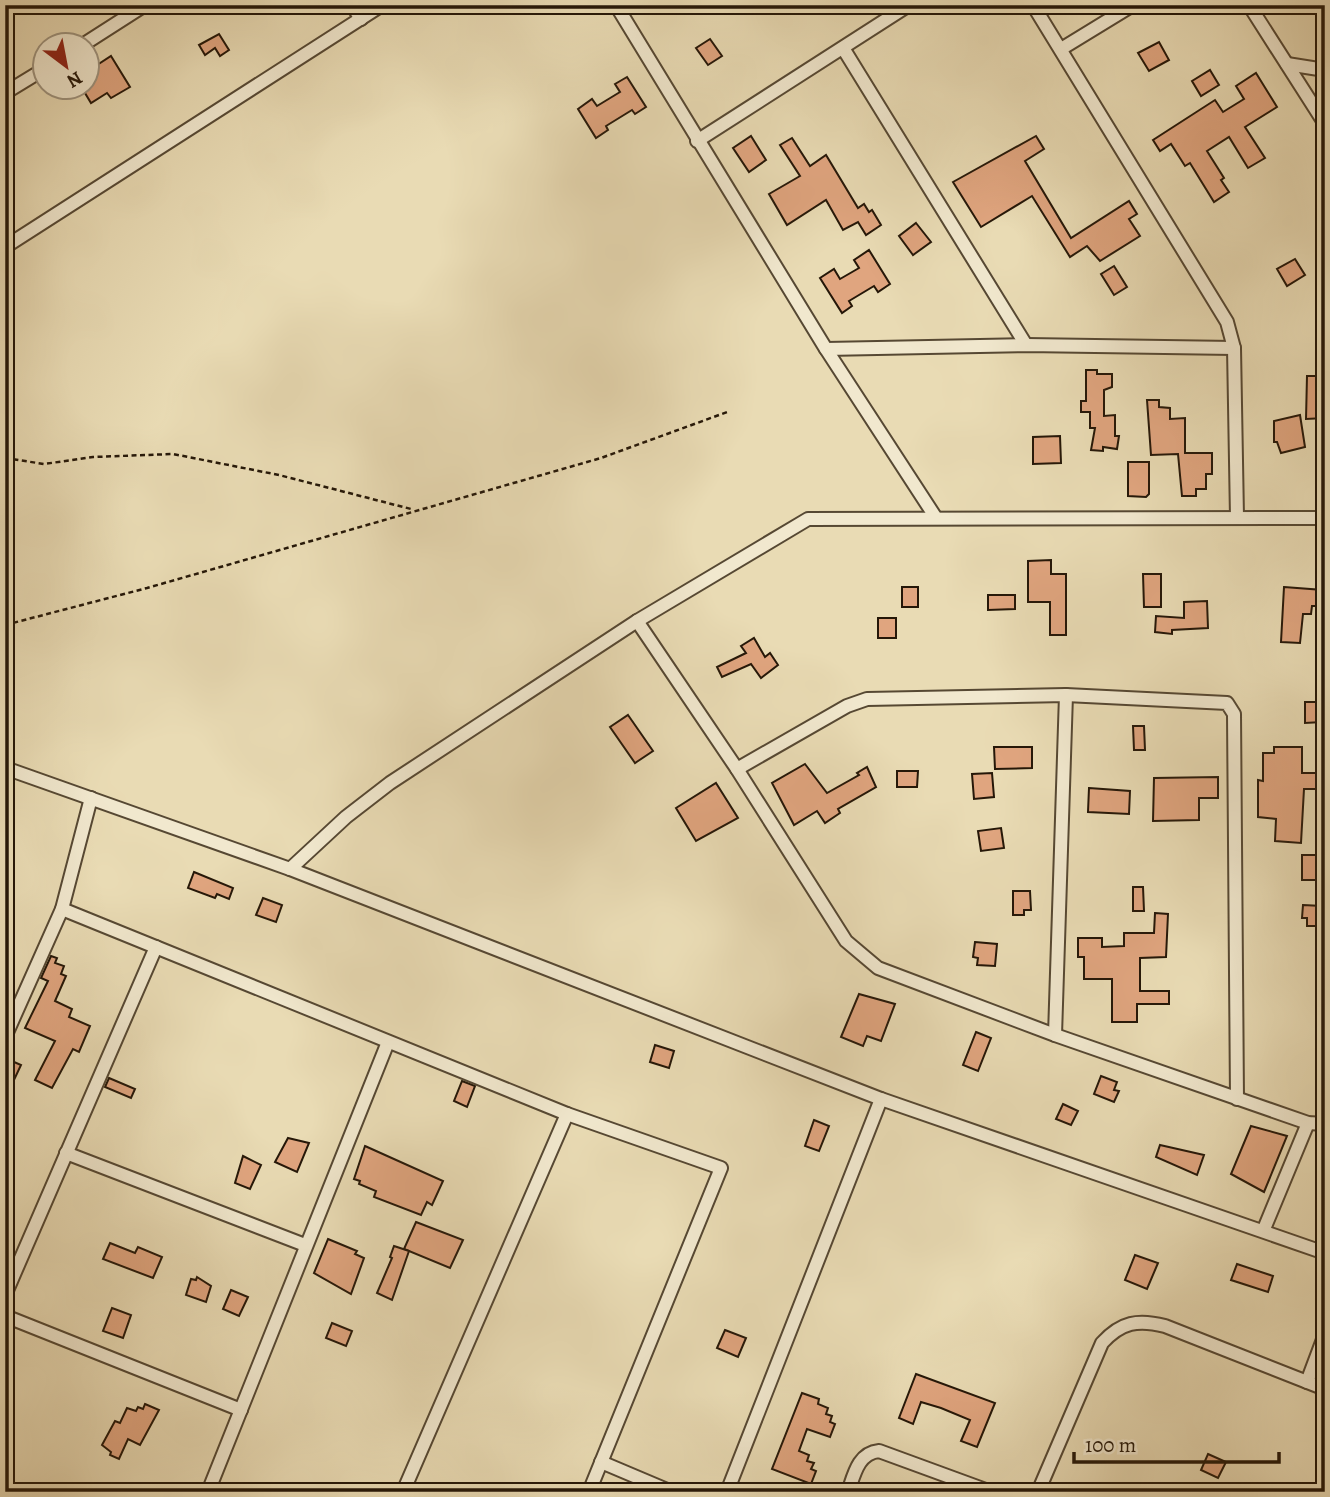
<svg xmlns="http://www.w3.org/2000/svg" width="1330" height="1497" font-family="Alegreya,serif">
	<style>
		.building { fill: #e0a57f; stroke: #251708; stroke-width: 2 }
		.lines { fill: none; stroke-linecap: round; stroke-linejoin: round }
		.minor-casing { stroke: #564833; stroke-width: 16 }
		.path { stroke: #251708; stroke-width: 2.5; stroke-dasharray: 5 3.5; stroke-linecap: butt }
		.minor { stroke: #f1e8ce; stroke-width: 12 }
	</style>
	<rect width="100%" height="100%" fill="#e9dbb4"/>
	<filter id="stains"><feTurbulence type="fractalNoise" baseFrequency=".00286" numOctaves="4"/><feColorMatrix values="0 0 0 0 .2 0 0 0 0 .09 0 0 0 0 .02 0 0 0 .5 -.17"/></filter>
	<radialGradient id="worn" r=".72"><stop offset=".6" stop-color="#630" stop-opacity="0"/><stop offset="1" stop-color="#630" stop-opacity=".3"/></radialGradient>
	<g class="building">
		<path d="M219,34L229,50L220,56L215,48L205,55L199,45Z"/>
		<path d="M710,39L722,56L708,65L696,48Z"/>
		<path d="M1159,42L1169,60L1149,71L1138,53Z"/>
		<path d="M111,56L130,87L111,98L107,93L91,103L82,88H88V71Z"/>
		<path d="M1210,70L1219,85L1201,96L1192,81Z"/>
		<path d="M1256,73L1277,107L1245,127L1265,158L1248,168L1229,137L1207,151L1224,178L1221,180L1229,192L1214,202L1190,163L1185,166L1171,144L1160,151L1153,140L1215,100L1223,112L1244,99L1236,86Z"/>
		<path d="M627,77L646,107L635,114L632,110L606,126L608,130L596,138L578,109L592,99L597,106L620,92L615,84Z"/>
		<path d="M751,136L766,160L749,172L733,148Z"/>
		<path d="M1036,136L1044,149L1025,161L1071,238L1129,201L1137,214L1129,219L1140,236L1100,261L1087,246L1070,257L1032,196L981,227L953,182Z"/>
		<path d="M792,138L810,166L826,155L858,208L864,204L869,212L872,210L881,225L866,235L858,222L843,230L826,200L787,225L769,194L800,176L780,145Z"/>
		<path d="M916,223L931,242L913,255L899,236Z"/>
		<path d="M869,250L890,284L878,292L874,286L849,301L852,306L842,313L820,278L834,269L840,279L859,268L854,260Z"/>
		<path d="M1295,259L1305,275L1287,286L1277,269Z"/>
		<path d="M1114,266L1127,287L1114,295L1101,274Z"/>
		<path d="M1086,370H1097V374H1112V387L1104,390V416L1115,415V436H1119L1117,449L1103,447V451L1091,450L1095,428H1090V412H1081V401H1086Z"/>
		<path d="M1307,376H1325V418L1306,419Z"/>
		<path d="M1147,400H1159V407L1170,408V419L1185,418V453H1212V474H1206V489H1196V496H1182L1178,454L1151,455Z"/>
		<path d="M1300,415L1305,447L1281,453L1277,442H1274V421Z"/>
		<path d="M1060,436L1061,463L1033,464V437Z"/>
		<path d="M1128,462H1149V494L1146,497L1128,496Z"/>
		<path d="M1051,560V574H1066V635H1050V602H1028V561Z"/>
		<path d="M1143,574H1161V607H1144Z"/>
		<rect x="902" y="587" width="16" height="20"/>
		<path d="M1284,587L1323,590L1324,606H1312L1311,614H1303L1300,643L1281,642Z"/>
		<path d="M988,595H1015V609L988,610Z"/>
		<path d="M1207,601L1208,628L1172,630V634L1155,632L1156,616L1184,618V602Z"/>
		<rect x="878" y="618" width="18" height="20"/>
		<path d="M754,638L765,657L770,653L778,665L761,678L751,664L722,677L717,667L746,653L741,646Z"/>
		<path d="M1305,702H1321L1322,722L1305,723Z"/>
		<path d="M628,715L653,751L635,763L610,727Z"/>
		<path d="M1133,726H1144L1145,750H1134Z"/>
		<path d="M994,747H1032V768L995,769Z"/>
		<path d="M1274,747H1302V773H1321L1320,789H1304L1301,843L1275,841L1276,819L1258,817V780L1263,781V753H1274Z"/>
		<path d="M805,764L827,793L859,775L857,773L867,767L876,787L838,809L840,813L825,823L817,811L794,825L772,783Z"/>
		<path d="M897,771H918L917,787H897Z"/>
		<path d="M992,773L994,797L974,799L972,774Z"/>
		<path d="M1218,777V798H1199V820L1153,821L1154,778Z"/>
		<path d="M716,783L738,818L696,841L676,808Z"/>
		<path d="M1089,788L1130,791L1129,814L1088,812Z"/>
		<path d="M1001,828L1004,848L981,851L978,831Z"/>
		<rect x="1302" y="855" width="18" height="25"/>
		<path d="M194,872L233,888L229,899L217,894L215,898L188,888Z"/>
		<path d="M1133,887H1143L1144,911H1133Z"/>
		<path d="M1013,891H1030L1031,910H1024V915H1013Z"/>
		<path d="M263,898L282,905L276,922L256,915Z"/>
		<path d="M1303,905L1322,906V926H1307V918H1302Z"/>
		<path d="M1155,913L1168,914L1166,957L1140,958V991H1169V1004H1137V1022H1112V979H1084V957H1078V938H1102V947L1124,946V933H1154Z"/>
		<path d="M975,942L997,944L995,966L977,965L978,958L973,957Z"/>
		<path d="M51,956L57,958L55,963L64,966L61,974L66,976L55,1001L72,1009L69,1017L90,1026L79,1052L73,1049L52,1088L35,1080L55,1041L25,1028L48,981L41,978Z"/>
		<path d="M859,994L895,1004L881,1041L867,1036L863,1046L841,1037Z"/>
		<path d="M976,1032L991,1038L978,1071L963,1065Z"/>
		<path d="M655,1045L674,1051L669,1068L650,1062Z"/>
		<path d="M5,1058L21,1065L5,1099Z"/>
		<path d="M1101,1076L1117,1082L1114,1090L1119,1091L1114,1102L1094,1094Z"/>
		<path d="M109,1078L135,1089L131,1098L105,1087Z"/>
		<path d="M462,1081L475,1086L467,1107L454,1101Z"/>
		<path d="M1063,1104L1078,1111L1071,1125L1056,1119Z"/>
		<path d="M814,1120L829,1126L819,1151L805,1146Z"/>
		<path d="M1251,1126L1287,1136L1264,1192L1231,1174Z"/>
		<path d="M288,1138L309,1143L297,1172L275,1162Z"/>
		<path d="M1160,1145L1204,1155L1197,1175L1156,1157Z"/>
		<path d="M365,1146L443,1181L432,1205L427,1202L421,1215L374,1197L376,1191L359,1184L360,1181L354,1179Z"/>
		<path d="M243,1156L261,1165L250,1189L235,1183Z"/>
		<path d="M416,1222L463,1240L450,1268L404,1249Z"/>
		<path d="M328,1239L357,1251L355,1254L364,1258L351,1294L314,1273Z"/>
		<path d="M110,1243L135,1253L138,1247L162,1257L153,1278L103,1259Z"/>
		<path d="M394,1246L409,1251L392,1300L377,1293L392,1258L390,1257Z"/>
		<path d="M1135,1255L1158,1263L1147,1289L1125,1280Z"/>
		<path d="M1237,1264L1273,1276L1268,1292L1231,1280Z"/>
		<path d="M197,1277L211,1286L206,1302L186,1295L191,1279L196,1280Z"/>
		<path d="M231,1290L248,1297L239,1316L223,1309Z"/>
		<path d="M112,1308L131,1315L123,1338L103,1331Z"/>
		<path d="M332,1323L352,1331L346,1346L326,1338Z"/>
		<path d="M725,1330L746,1338L738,1357L717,1348Z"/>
		<path d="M916,1374L995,1403L977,1447L961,1441L970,1420L941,1408L921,1402L913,1424L899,1418Z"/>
		<path d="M802,1393L819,1399L818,1404L828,1408L826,1414L832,1416L830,1422L835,1424L830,1437L807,1429L799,1451L809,1455L807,1461L814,1463L811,1469L816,1471L811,1484L772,1469Z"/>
		<path d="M145,1404L159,1410L140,1445L128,1439L119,1459L110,1455L111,1452L102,1445L115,1421L120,1423L127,1408L136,1411L138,1407L143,1409Z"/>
		<path d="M1208,1454L1226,1462L1218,1478L1201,1470Z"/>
	</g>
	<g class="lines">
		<g class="minor-casing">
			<g id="minor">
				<path d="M352,5L361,19"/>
				<path d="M616,5L826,349L936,518"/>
				<path d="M1033,5L1227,322L1234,348L1237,517"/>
				<path d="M1249,5L1325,124"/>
				<path d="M81,46L145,5"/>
				<path d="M843,48L1026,345"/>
				<path d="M1061,49L1133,5"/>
				<path d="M1287,64L1325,70"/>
				<path d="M5,93L46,68"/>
				<path d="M697,141L909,5"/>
				<path d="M5,247L382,5"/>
				<path d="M826,349L1026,345L1234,348"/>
				<path d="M637,621L737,769L846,941L878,968L1055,1035L1308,1123L1325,1124"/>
				<path d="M5,768L290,869L881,1099L1325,1253"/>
				<path d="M737,769L847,706L867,699L1066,695L1227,703L1234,714L1237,1099"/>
				<path d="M290,869L346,817L390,783L637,621L808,519L1325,518"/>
				<path d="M62,909L567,1114L403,1492"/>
				<path d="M1055,1035L1066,695"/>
				<path d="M5,1037L62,909L91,798"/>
				<path d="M567,1114L721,1168L589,1492"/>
				<path d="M66,1153L305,1245"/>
				<path d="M1264,1229L1308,1123"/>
				<path d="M5,1295L156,947"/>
				<path d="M5,1316L241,1410"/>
				<path d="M1307,1382L1325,1334"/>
				<path d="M601,1462L672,1492"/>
				<path d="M208,1492L388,1042"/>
				<path d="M727,1492L881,1099"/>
				<path d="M848,1492C854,1475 858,1453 879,1451L991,1492"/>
				<path d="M1038,1492L1102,1343C1121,1322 1138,1319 1165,1326L1325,1389"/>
			</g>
		</g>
		<g class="path">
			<path d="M5,458L44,464L93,457L173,454L279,475L411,509"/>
			<path d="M5,625L147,588L601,458L730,411"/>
		</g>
		<use href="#minor" class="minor"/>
	</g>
	<rect width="1330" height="1497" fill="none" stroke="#e9dbb4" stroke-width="28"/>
	<rect x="7" y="7" width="1316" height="1483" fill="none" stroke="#251708" stroke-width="3.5"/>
	<rect x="14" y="14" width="1302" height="1469" fill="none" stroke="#251708" stroke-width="2"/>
	<g transform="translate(66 66) rotate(148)"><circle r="33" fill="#f1e8ce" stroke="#9f947f" stroke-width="2"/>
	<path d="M0-5L12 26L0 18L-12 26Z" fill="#8f2418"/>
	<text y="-10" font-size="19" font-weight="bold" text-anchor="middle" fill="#251708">N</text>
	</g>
	<path d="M1074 1452v10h205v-10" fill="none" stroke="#251708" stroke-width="3.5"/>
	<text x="1085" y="1452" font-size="21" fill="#251708" stroke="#f1e8ce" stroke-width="5" paint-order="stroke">100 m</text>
	<rect width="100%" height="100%" filter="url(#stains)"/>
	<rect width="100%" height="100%" fill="url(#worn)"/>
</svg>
